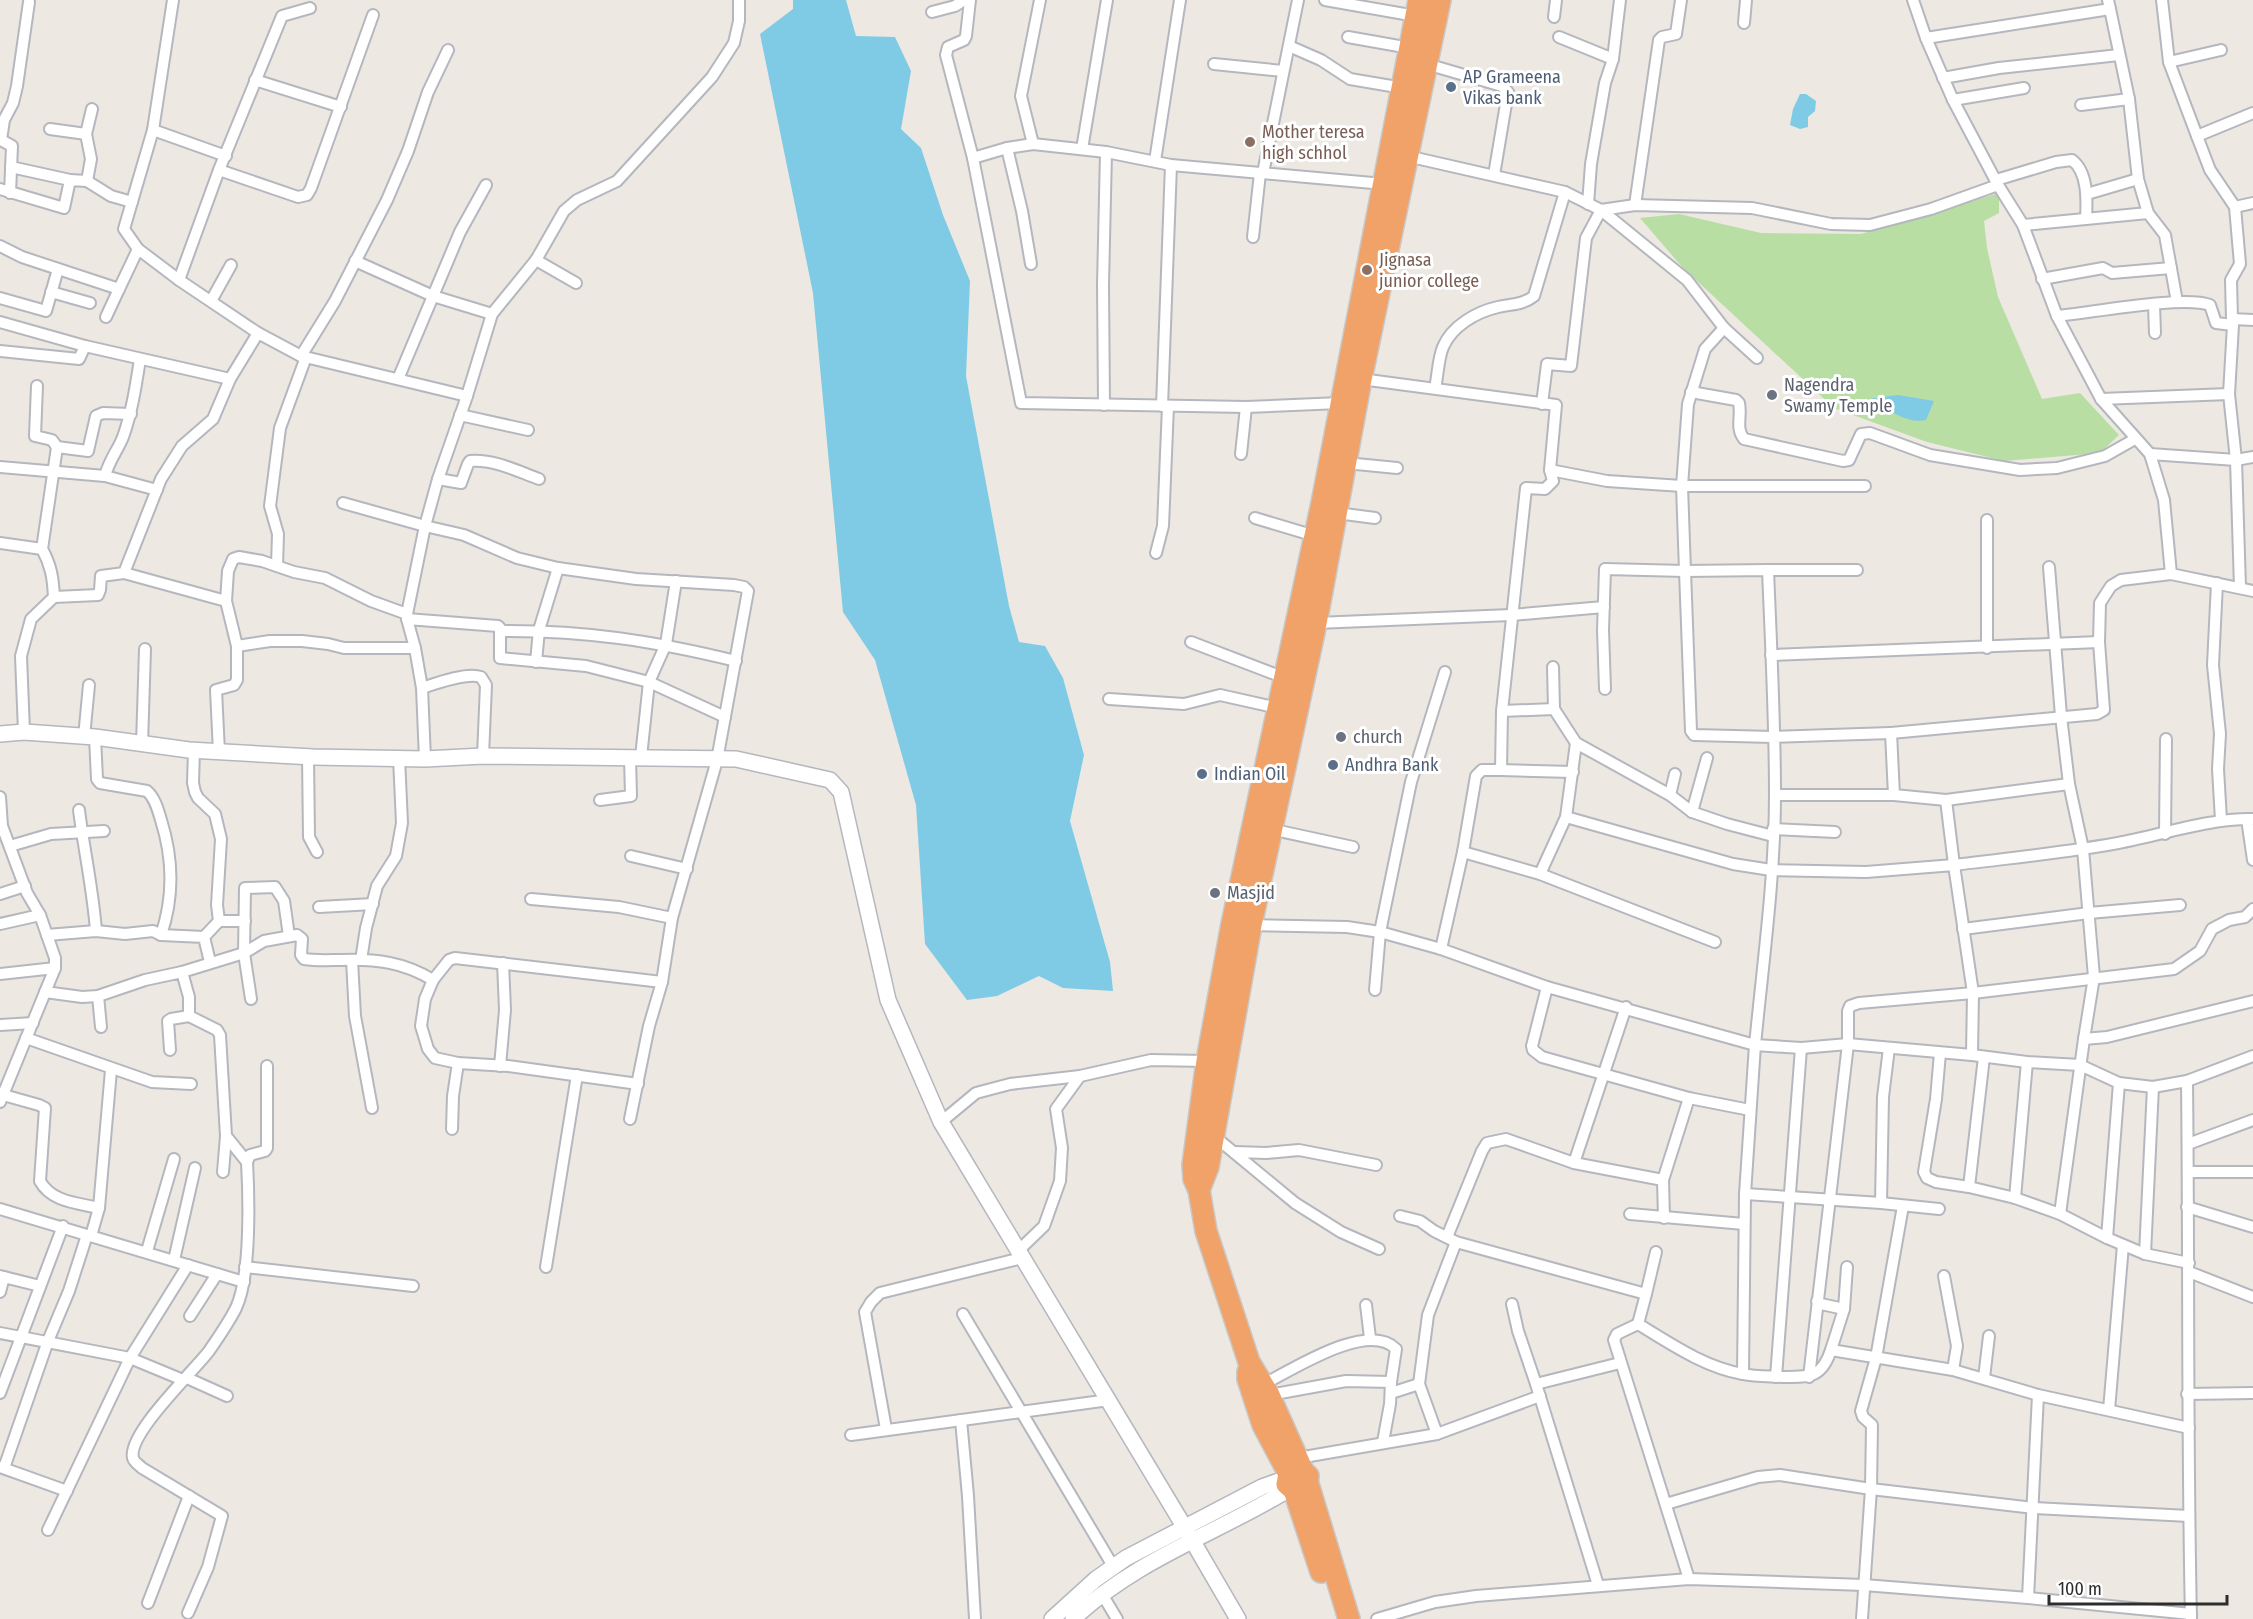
<svg xmlns="http://www.w3.org/2000/svg" width="2253" height="1619" font-family="'Fira Sans Condensed',sans-serif">
	<style>
		.green { fill: #b8dea3 }
		.water { fill: #7fcbe5 }
		.lines { fill: none; stroke-linecap: round; stroke-linejoin: round }
		.street-casing { stroke: #b5b7bf; stroke-width: 14 }
		.secondary-casing { stroke: #b5b7bf; stroke-width: 18 }
		.highway-casing { stroke: #c8c8c8; stroke-width: 24 }
		.street { stroke: #fff; stroke-width: 10 }
		.secondary { stroke: #fff; stroke-width: 15 }
		.highway { stroke: #f0a269; stroke-width: 21 }
		.service-dot { fill: #5c6f8a; stroke: #fff; stroke-width: 2 }
		.education-dot { fill: #8d6e63; stroke: #fff; stroke-width: 2 }
		.worship-dot { fill: #6b7280; stroke: #fff; stroke-width: 2 }
		.labels { text-anchor: middle; dominant-baseline: central; stroke-width: 6; stroke-linejoin: round; paint-order: stroke }
		.service-label { font-size: 18px; fill: #4e5e75; stroke: #fff; text-anchor: start }
		.education-label { font-size: 18px; fill: #785e54; stroke: #fff; text-anchor: start }
		.worship-label { font-size: 18px; fill: #5b616d; stroke: #fff; text-anchor: start }
	</style>
	<rect width="100%" height="100%" fill="#ede8e1"/>
	<path class="green" d="M1999,193V213L1984,221L1987,248L1998,297L2042,399L2080,393L2119,435L2100,453L2004,461L1927,442L1834,408L1683,268L1640,218L1679,214L1761,233L1861,234Z"/>
	<g class="water">
		<path d="M793,0H846L856,36L895,37L911,71L901,129L921,148L943,215L970,281L966,376L1009,606L1019,642L1045,646L1063,678L1084,755L1070,821L1110,962L1113,991L1063,988L1039,976L997,996L967,1000L925,944L916,805L875,660L843,612L813,293L760,34L793,9Z"/>
		<path d="M1800,94H1806L1816,101L1815,111L1808,117V127L1800,129L1790,125L1793,109Z"/>
		<path d="M1898,395L1934,401L1926,420C1908,424 1896,412 1880,408C1873,406 1868,406 1861,403L1869,399Z"/>
	</g>
	<g class="lines">
		<g class="street-casing">
			<g id="street">
				<path d="M173,0L153,130L124,229L138,249L179,280L258,333L301,356L467,396"/>
				<path d="M970,0L966,36L964,40L948,47L946,55L973,158L1007,148L1033,144L1106,152L1171,165L1384,184"/>
				<path d="M1325,0L1416,16"/>
				<path d="M1913,0L1926,38L1953,100L1998,185L2023,225L2057,316L2101,399L2150,454L2164,500L2171,574L2253,591"/>
				<path d="M2162,0L2169,62L2197,136L2253,113"/>
				<path d="M932,12L955,6L964,0"/>
				<path d="M1554,17L1556,0"/>
				<path d="M1744,23L1746,0"/>
				<path d="M1348,37L1410,48"/>
				<path d="M1559,37L1613,59"/>
				<path d="M1926,38L2110,9L2108,0"/>
				<path d="M1289,46L1321,60L1350,79L1403,88"/>
				<path d="M2169,62L2221,50"/>
				<path d="M1423,63L1502,86L1508,92L1494,175"/>
				<path d="M1214,64L1283,71"/>
				<path d="M1943,78L1999,68L2119,55"/>
				<path d="M255,80L341,107"/>
				<path d="M1953,100L2024,88"/>
				<path d="M2081,105L2129,99"/>
				<path d="M50,129L86,134"/>
				<path d="M153,130L226,156"/>
				<path d="M2197,136L2210,170L2235,207L2240,264L2231,280L2232,319L2253,320"/>
				<path d="M1033,144L1021,96L1040,0"/>
				<path d="M1007,148L1022,211L1031,264"/>
				<path d="M1082,149L1107,0"/>
				<path d="M1407,156L1565,192L1601,210L1635,205L1752,208L1831,224L1870,225L1931,209L1998,185"/>
				<path d="M973,158L1021,403L1246,407L1340,403"/>
				<path d="M1155,161L1180,0"/>
				<path d="M11,167L70,180"/>
				<path d="M219,170L298,197L307,195L311,188L373,15"/>
				<path d="M1263,173L1298,0"/>
				<path d="M1996,180L2056,162L2072,160C2088,172 2087,200 2086,219"/>
				<path d="M87,181L111,196L132,202"/>
				<path d="M0,189L64,208L70,180L87,181L91,159L86,134L92,109"/>
				<path d="M10,193L12,146L1,140L4,120L13,103L17,86L29,2"/>
				<path d="M2087,194L2138,179"/>
				<path d="M1588,204L1591,164L1605,83L1613,59L1620,0"/>
				<path d="M1635,205L1659,40L1662,37L1676,34L1681,0"/>
				<path d="M2235,207L2253,203"/>
				<path d="M2148,213L2165,235L2177,302"/>
				<path d="M2023,225L2148,213L2138,179L2129,99L2110,9"/>
				<path d="M1253,237L1260,173"/>
				<path d="M0,246L22,257L119,289L138,249"/>
				<path d="M536,260L576,283"/>
				<path d="M355,261L433,296L492,314"/>
				<path d="M2042,279L2103,268L2112,273L2171,268"/>
				<path d="M179,280L219,170L282,16L310,8"/>
				<path d="M51,292L90,303"/>
				<path d="M0,298L46,311L58,269"/>
				<path d="M211,301L231,265"/>
				<path d="M2154,305L2155,333"/>
				<path d="M2057,316C2090,313 2183,295 2210,305L2216,323L2233,325L2229,394L2236,460L2240,587"/>
				<path d="M106,317L119,289"/>
				<path d="M0,322L85,346"/>
				<path d="M0,351L79,359L85,346L230,379"/>
				<path d="M301,356L335,301L387,200L408,151L428,92L448,50"/>
				<path d="M140,359C136,385 132,412 123,437C117,452 110,458 105,476L157,490"/>
				<path d="M398,379L460,232L486,185"/>
				<path d="M1361,379L1556,405L1550,470L1607,481L1682,486H1865"/>
				<path d="M37,386L35,436L52,440L57,447"/>
				<path d="M1435,388C1438,375 1438,359 1443,347C1452,326 1476,312 1498,307C1511,304 1523,305 1534,296L1565,192"/>
				<path d="M1691,392L1736,400L1739,403C1742,416 1735,428 1744,439L1843,461L1849,460L1861,434L1870,433L1930,455L2020,470L2057,468L2105,456L2135,439"/>
				<path d="M2101,399L2229,394"/>
				<path d="M1542,404L1547,364L1571,366L1586,238L1601,210L1687,280L1724,328L1757,358"/>
				<path d="M1104,405L1103,285L1106,152"/>
				<path d="M1166,406H1162L1171,165"/>
				<path d="M460,415L528,430"/>
				<path d="M1241,454L1246,407"/>
				<path d="M2150,454L2236,460L2253,457"/>
				<path d="M1346,463L1397,468"/>
				<path d="M0,467L105,476"/>
				<path d="M1550,470L1553,481L1545,489L1526,488L1502,711L1501,770L1573,772"/>
				<path d="M438,479L461,483L468,464L470,461C494,459 517,471 539,479"/>
				<path d="M343,503L425,526L464,535L517,558L558,568L636,579L734,585L744,587L748,591L717,760L672,918L662,982L649,1026L630,1119"/>
				<path d="M1337,513L1375,518"/>
				<path d="M1255,518L1315,536"/>
				<path d="M0,543L42,549C51,565 53,578 54,597L31,619L21,656L24,732"/>
				<path d="M42,549L57,447L88,451L96,416L103,413L131,414"/>
				<path d="M1156,553L1163,526L1168,406"/>
				<path d="M277,566L278,534L270,506L280,428L306,357"/>
				<path d="M2049,567L2061,716L2069,784L2083,849L2094,977L2084,1039"/>
				<path d="M1768,570H1857"/>
				<path d="M124,573L226,601"/>
				<path d="M2217,583L2213,665L2220,734L2218,769L2221,820"/>
				<path d="M54,597L98,595L100,590L101,576L124,573L161,479L182,446L213,419L230,379L258,333"/>
				<path d="M407,619L498,626L500,628V658L586,666L649,682L725,717"/>
				<path d="M1316,623L1511,615L1604,607"/>
				<path d="M500,631C584,630 654,641 736,661"/>
				<path d="M1191,642L1285,678"/>
				<path d="M237,646L270,641H302L328,644L344,648H415"/>
				<path d="M1987,648V520"/>
				<path d="M1771,655L2099,642"/>
				<path d="M536,662L539,630L558,568"/>
				<path d="M1553,667L1554,709L1576,743"/>
				<path d="M422,688C437,683 467,672 481,677L486,685L483,756"/>
				<path d="M1605,689L1603,630L1605,569L1685,571L1682,486L1688,404L1705,349L1724,328"/>
				<path d="M1109,699L1184,704L1220,695L1278,708"/>
				<path d="M1502,711L1554,709"/>
				<path d="M1891,733L2097,714L2104,710L2099,642L2100,603L2111,586L2121,580L2171,574"/>
				<path d="M84,737L89,685"/>
				<path d="M142,744L145,649"/>
				<path d="M194,750L193,783L195,792L198,798L215,814L221,839L217,905L219,921"/>
				<path d="M219,752L216,690L234,685L237,680V646L226,601L228,571L233,559L239,557L262,561L294,572L325,578L371,601L407,614"/>
				<path d="M308,756L309,837L317,852"/>
				<path d="M641,757L649,682L666,644L676,581"/>
				<path d="M425,759L422,688L415,648L407,619V614L425,526L438,479L467,396L492,314L536,260L564,211L577,200L617,181L712,77L734,43L739,21V0"/>
				<path d="M1670,795L1675,774"/>
				<path d="M1775,795H1894L1946,800L2069,784"/>
				<path d="M0,797L2,826L27,893L40,915L55,958V968L0,1102"/>
				<path d="M600,800L631,796L630,757"/>
				<path d="M1946,800L1954,865C2009,858 2064,853 2118,843C2161,835 2210,818 2253,819"/>
				<path d="M79,810C84,850 93,890 96,931"/>
				<path d="M1692,812L1707,758"/>
				<path d="M1566,817L1576,743L1670,795L1692,812L1727,824L1773,836"/>
				<path d="M2247,819L2253,860"/>
				<path d="M1270,829L1353,847"/>
				<path d="M1773,829L1835,832"/>
				<path d="M2165,834L2166,739"/>
				<path d="M10,846L51,834L104,831"/>
				<path d="M1463,852L1540,874L1715,942"/>
				<path d="M631,856L687,869"/>
				<path d="M1540,874L1566,817L1733,864L1771,870L1866,872L1954,865L1973,993L1972,1055"/>
				<path d="M0,894L25,886"/>
				<path d="M531,899L619,907L672,918"/>
				<path d="M319,907L373,904"/>
				<path d="M0,924L40,915"/>
				<path d="M1247,925L1347,927L1380,932L1441,949L1547,987L1755,1045C1763,962 1775,877 1775,794C1775,720 1771,645 1768,570L1685,571L1691,731L1694,735L1773,737L1891,733L1894,795"/>
				<path d="M1963,929L2089,913L2180,905"/>
				<path d="M47,935L96,931L125,934L153,931L161,935C174,897 173,858 161,820C158,810 155,798 147,791L100,783L97,779L95,737"/>
				<path d="M161,935L204,937L210,962"/>
				<path d="M204,937L219,921H245"/>
				<path d="M1441,949L1463,852L1476,776L1482,770H1501"/>
				<path d="M352,960L355,1016L372,1108"/>
				<path d="M361,960L366,928L377,886L396,856L402,823L399,758"/>
				<path d="M182,972L244,953L264,941L297,935L302,939L301,955L304,959C317,961 330,960 342,960C377,959 403,962 433,980L449,960L455,958L662,982"/>
				<path d="M0,974L55,968"/>
				<path d="M433,980L425,999L421,1026L428,1049L435,1058L458,1063L508,1066L638,1084"/>
				<path d="M1547,987L1532,1046L1533,1050L1542,1057L1689,1098L1750,1110"/>
				<path d="M1375,990L1380,932L1411,782L1445,672"/>
				<path d="M45,992L82,997L98,996L145,980L182,972L189,997V1016L217,1030L220,1035L226,1136L247,1162C249,1198 251,1276 236,1308C229,1322 218,1338 209,1351C194,1371 127,1434 133,1458C134,1462 139,1465 142,1468L222,1516L208,1567L188,1613"/>
				<path d="M98,996L101,1027"/>
				<path d="M251,999L244,953L245,888L275,887L284,901L289,936"/>
				<path d="M0,1025L33,1023"/>
				<path d="M26,1038L152,1082L191,1084"/>
				<path d="M170,1050L168,1021L171,1019L189,1016"/>
				<path d="M1940,1053L1936,1099L1924,1172L1927,1178L1936,1182L1969,1187L2015,1198L2060,1214L2107,1238L2145,1254L2189,1263"/>
				<path d="M500,1066L505,1010L503,963"/>
				<path d="M2187,1081L2253,1056"/>
				<path d="M0,1094L39,1105L45,1108L40,1181C51,1202 78,1203 99,1208"/>
				<path d="M941,1122L976,1093L1010,1084L1080,1076L1151,1060L1207,1061"/>
				<path d="M452,1129L453,1096L458,1063"/>
				<path d="M1214,1136L1295,1203L1341,1232L1379,1249"/>
				<path d="M2188,1144L2253,1120"/>
				<path d="M1234,1152L1266,1153L1299,1150L1376,1165"/>
				<path d="M247,1162L250,1155L265,1151L267,1148V1066"/>
				<path d="M1574,1163L1626,1007"/>
				<path d="M223,1172L226,1136"/>
				<path d="M2188,1172H2253"/>
				<path d="M1663,1180L1689,1098"/>
				<path d="M1969,1187L1984,1057"/>
				<path d="M1745,1194L1881,1203L1939,1209"/>
				<path d="M2015,1198L2027,1062"/>
				<path d="M1881,1203L1883,1097L1889,1048"/>
				<path d="M2187,1207L2253,1227"/>
				<path d="M0,1209L244,1282"/>
				<path d="M1630,1214L1744,1224"/>
				<path d="M2060,1214L2084,1039L2107,1037L2253,1001"/>
				<path d="M1400,1216L1420,1221L1434,1231L1456,1242L1646,1294L1638,1324C1671,1344 1704,1367 1743,1374C1756,1377 1771,1376 1785,1377C1811,1377 1822,1377 1831,1350L1953,1370L2038,1395L2189,1428"/>
				<path d="M91,1236L99,1208L111,1070"/>
				<path d="M1447,1237L1482,1151L1487,1143L1506,1139L1574,1163L1663,1180L1664,1218"/>
				<path d="M2107,1238L2119,1083"/>
				<path d="M147,1251L174,1159"/>
				<path d="M1018,1251L1044,1226L1060,1181L1062,1148L1056,1109L1080,1076"/>
				<path d="M2145,1254L2153,1087"/>
				<path d="M174,1260L195,1168"/>
				<path d="M245,1267L413,1286"/>
				<path d="M546,1267L577,1075"/>
				<path d="M2189,1272L2253,1297"/>
				<path d="M0,1276L40,1286"/>
				<path d="M1944,1276L1957,1346L1953,1370"/>
				<path d="M0,1292L4,1277"/>
				<path d="M1646,1294L1656,1252"/>
				<path d="M1817,1301L1821,1304L1844,1309"/>
				<path d="M1512,1304L1518,1331L1536,1384"/>
				<path d="M1366,1305L1370,1338"/>
				<path d="M963,1314L1113,1566"/>
				<path d="M190,1316L217,1274"/>
				<path d="M1638,1324L1617,1334L1614,1340L1689,1579"/>
				<path d="M0,1333L130,1358L183,1380"/>
				<path d="M1831,1350L1844,1309L1847,1267"/>
				<path d="M1743,1374L1745,1194L1755,1045L1801,1048L1848,1044L1972,1055L2027,1062L2080,1065L2119,1083L2153,1087L2187,1081C2189,1260 2187,1440 2191,1619"/>
				<path d="M1776,1377L1801,1048"/>
				<path d="M1809,1377L1848,1044V1011L1850,1006L1859,1003L1973,993L2174,969L2200,951L2212,929L2229,920L2245,917L2253,909"/>
				<path d="M187,1378L227,1396"/>
				<path d="M1984,1378L1989,1336"/>
				<path d="M1264,1384C1292,1370 1368,1320 1396,1349L1391,1382"/>
				<path d="M0,1393L63,1226"/>
				<path d="M1391,1393L1419,1384"/>
				<path d="M2187,1394L2253,1393"/>
				<path d="M1269,1395L1346,1381L1391,1382L1390,1404L1383,1442"/>
				<path d="M2109,1410L2123,1245"/>
				<path d="M961,1420L968,1496L975,1619"/>
				<path d="M886,1429L865,1312L871,1302L880,1293L1022,1258"/>
				<path d="M1437,1434L1419,1384L1428,1315L1456,1242"/>
				<path d="M851,1435L1109,1400"/>
				<path d="M1298,1458L1437,1434L1540,1396"/>
				<path d="M0,1467L67,1491"/>
				<path d="M4,1468L48,1341L69,1291L87,1235"/>
				<path d="M1666,1504L1758,1477L1780,1475L1871,1489L2034,1508L2189,1516"/>
				<path d="M48,1530L130,1358L188,1265"/>
				<path d="M1598,1585L1536,1384L1620,1363"/>
				<path d="M1102,1594L1117,1619"/>
				<path d="M2028,1598L2038,1395"/>
				<path d="M148,1603L189,1496"/>
				<path d="M1377,1619L1435,1602L1476,1596L1689,1579L1864,1585L2028,1598L2191,1614"/>
				<path d="M1862,1619L1871,1489L1872,1425L1863,1417L1861,1411L1876,1358L1903,1206"/>
			</g>
		</g>
		<g class="secondary-casing">
			<g id="secondary">
				<path d="M0,734L24,732L95,737L189,750L313,757L425,759L483,756L736,759L830,780L841,792L888,1000L941,1122L1185,1528L1238,1619"/>
				<path d="M1052,1619L1096,1579L1126,1558L1262,1487L1287,1478"/>
				<path d="M1073,1619C1136,1559 1218,1533 1291,1488"/>
			</g>
		</g>
		<g class="highway-casing">
			<g id="highway">
				<path d="M1199,1190L1208,1167L1251,925L1316,623L1361,379L1440,0"/>
				<path d="M1248,1372V1379L1263,1425L1289,1474"/>
				<path d="M1303,1471L1298,1469L1289,1474L1287,1484L1294,1490H1302L1306,1487L1308,1476L1303,1471L1269,1395L1249,1362L1206,1231L1199,1190L1194,1179L1193,1165L1207,1061L1232,924L1322,503L1419,0"/>
				<path d="M1308,1484L1349,1619"/>
				<path d="M1294,1490L1321,1572"/>
			</g>
		</g>
		<use href="#street" class="street"/>
		<use href="#secondary" class="secondary"/>
		<use href="#highway" class="highway"/>
	</g>
	<g class="service-dot">
		<circle cx="1451" cy="87" r="6"/>
		<circle cx="1333" cy="765" r="6"/>
		<circle cx="1202" cy="774" r="6"/>
	</g>
	<g class="education-dot">
		<circle cx="1250" cy="142" r="6"/>
		<circle cx="1367" cy="270" r="6"/>
	</g>
	<g class="worship-dot">
		<circle cx="1772" cy="395" r="6"/>
		<circle cx="1341" cy="737" r="6"/>
		<circle cx="1215" cy="893" r="6"/>
	</g>
	<g class="labels">
		<g class="service-label">
			<text x="1463" y="77">AP Grameena<tspan x="1463" dy="21">Vikas bank</tspan></text>
			<text x="1345" y="765">Andhra Bank</text>
			<text x="1214" y="774">Indian Oil</text>
		</g>
		<g class="education-label">
			<text x="1262" y="132">Mother teresa<tspan x="1262" dy="21">high schhol</tspan></text>
			<text x="1379" y="260">Jignasa<tspan x="1379" dy="21">junior college</tspan></text>
		</g>
		<g class="worship-label">
			<text x="1784" y="385">Nagendra<tspan x="1784" dy="21">Swamy Temple</tspan></text>
			<text x="1353" y="737">church</text>
			<text x="1227" y="893">Masjid</text>
		</g>
	</g>
	<path d="M2049 1595v9h178v-9" fill="none" stroke="#2d2d2d" stroke-width="3"/>
	<text x="2058" y="1595" font-size="18" fill="#2d2d2d" stroke="#ffffff" stroke-width="4.5" paint-order="stroke">100 m</text>
</svg>
